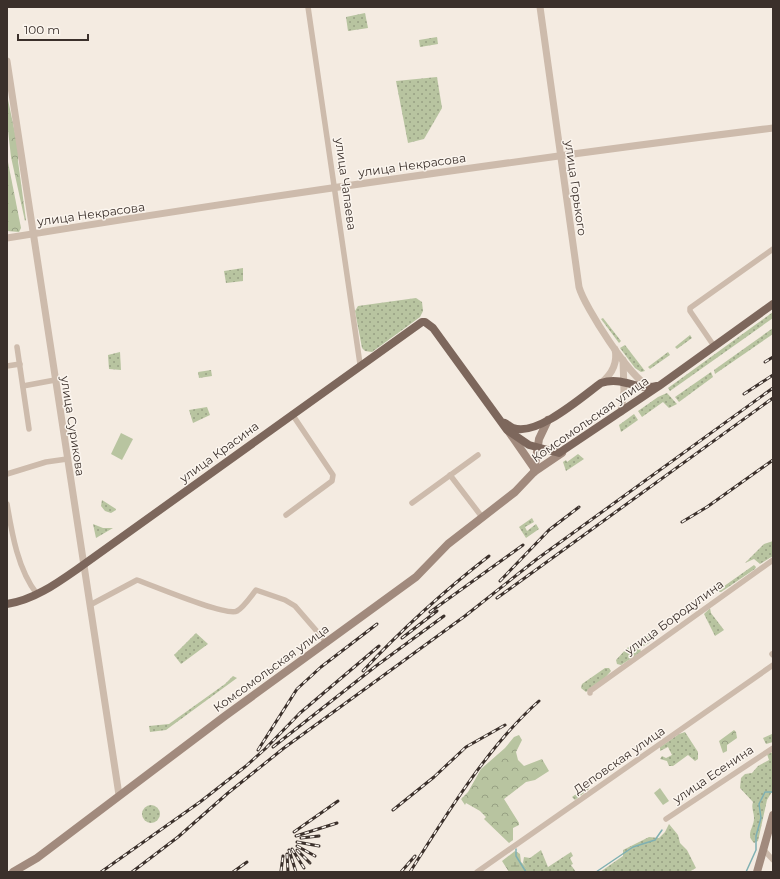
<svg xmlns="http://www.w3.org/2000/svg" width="780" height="879" font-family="Montserrat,sans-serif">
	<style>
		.grass { fill: url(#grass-dots) }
		.forest { fill: url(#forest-crowns) }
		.wetland { fill: url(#wetland-marsh) }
		.garden { fill: #b8c4a0 }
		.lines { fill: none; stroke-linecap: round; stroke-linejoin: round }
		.stream { stroke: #7fb0b2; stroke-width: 1.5 }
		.minor { stroke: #cdbbac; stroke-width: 5.5 }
		.tertiary { stroke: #cdbbac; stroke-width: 7 }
		.secondary { stroke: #a18a7d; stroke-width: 8 }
		.primary { stroke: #7d675c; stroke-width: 8 }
		.rail-casing { stroke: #3b302b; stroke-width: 3 }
		.rail { stroke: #fbf5ee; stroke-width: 1.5; stroke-dasharray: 4.5; stroke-linecap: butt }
		.labels { text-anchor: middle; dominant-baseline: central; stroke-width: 3; stroke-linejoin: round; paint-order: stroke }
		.street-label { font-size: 12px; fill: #3b302b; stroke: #fbf5ee }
	</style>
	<defs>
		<pattern id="grass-dots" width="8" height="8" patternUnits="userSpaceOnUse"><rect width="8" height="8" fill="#b8c4a0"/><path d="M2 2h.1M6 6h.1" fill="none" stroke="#97a083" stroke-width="1.8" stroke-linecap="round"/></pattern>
		<pattern id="forest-crowns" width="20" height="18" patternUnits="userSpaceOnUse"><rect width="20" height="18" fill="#b8c4a0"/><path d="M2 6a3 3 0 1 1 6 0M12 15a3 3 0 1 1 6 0" fill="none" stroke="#97a083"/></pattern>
		<pattern id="wetland-marsh" width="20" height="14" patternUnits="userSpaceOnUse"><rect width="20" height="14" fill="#b8c4a0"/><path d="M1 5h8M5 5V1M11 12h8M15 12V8" fill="none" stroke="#97a083"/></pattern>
	</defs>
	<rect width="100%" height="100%" fill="#f4ebe1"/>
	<g class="grass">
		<path d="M365,13L368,28L348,31L346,17Z"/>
		<path d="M437,37L438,44L420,47L419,40Z"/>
		<path d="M437,77L442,108L424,139L408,143L396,81Z"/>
		<path d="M243,268V281L226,283L224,271Z"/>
		<path d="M416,298L422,302L423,311L420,317L372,352L365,351L362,348L355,311L358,306Z"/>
		<path d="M773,312V318L670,391L668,388Z"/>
		<path d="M603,318L621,341L619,343L601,319Z"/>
		<path d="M773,328V334L715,374L714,370Z"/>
		<path d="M690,335L692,338L677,349L675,347Z"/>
		<path d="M625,345L645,371L641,372L635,368L620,348Z"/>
		<path d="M120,352L121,370L109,369L108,355Z"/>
		<path d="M668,352L670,355L650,369L648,367Z"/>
		<path d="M211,370L212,376L199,378L198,372Z"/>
		<path d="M711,372L713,377L679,402L675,397Z"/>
		<path d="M667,393L677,404L669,408L663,402L642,417L638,411L658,397Z"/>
		<path d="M207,407L210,415L193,423L189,410Z"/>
		<path d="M634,414L638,420L621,432L619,425Z"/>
		<path d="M578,454L584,459L566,471L563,462L566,460L567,462Z"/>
		<path d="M102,500L116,509V510L111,513L105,511L101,506Z"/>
		<path d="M532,518L534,522L525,527L527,531L536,524L539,529L526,538L519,527Z"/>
		<path d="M93,524L103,528H113L96,538Z"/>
		<path d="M773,541V556L760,564L754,559L745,563L764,544Z"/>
		<path d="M754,565L756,567L755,569L721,592H719L716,588L717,586L720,589Z"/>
		<path d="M710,608L711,613L724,630L715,636L704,614Z"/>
		<path d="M196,633L208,644L181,664L174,655Z"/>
		<path d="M646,636H649L652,639L649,643L640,648L641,652L621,665L617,664L616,660L627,648Z"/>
		<path d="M605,668H609L611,671L603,680L586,692L581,688L582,684Z"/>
		<path d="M233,676L237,678L166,730L150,732L149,726L169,724L225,684Z"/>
		<path d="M772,723H773V742L766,744L763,738L772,734Z"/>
		<path d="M685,732L698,752V759L695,761L688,755L673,766H669L667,761L660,759L662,756L666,758L672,755L668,747L660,751V747L679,734Z"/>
		<path d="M770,752L773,753V790L767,800L758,841L754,843C745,834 754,828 754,818C754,812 751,808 753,802L740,788L741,778L745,774L752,773L758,766L769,760L767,754Z"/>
		<path d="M587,786L589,789L575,800L572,797Z"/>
		<circle cx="151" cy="814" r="9"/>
		<path d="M669,824L678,835L680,843L687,850L696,868L689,872H600L623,856V850L649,837L659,838L665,832Z"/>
		<path d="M541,850L548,867L571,852L573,856L570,858L573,864L571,865L576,872H530L523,863L524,857L530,858Z"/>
	</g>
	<g class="forest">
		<path d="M7,95L19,152L18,161L26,220L25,221L11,157L7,121Z"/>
		<path d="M7,157L21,228L19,232L7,231Z"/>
		<path d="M734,730L736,732L737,738L727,745V751L723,753L719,741Z"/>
		<path d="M519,735L522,740L516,752L518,760L524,766L542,759L549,771L535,780L526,782L504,799L519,823V825L513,828V840L509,843L484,819L486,817L480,811L466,803L465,805L461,799L468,792L481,769L505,748L514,737Z"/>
		<path d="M515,851L516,852L515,854L526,872H509L502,861Z"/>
	</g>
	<path class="wetland" d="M517,852L520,854L521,862L532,872H513L509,863L512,859L513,854Z"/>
	<g class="garden">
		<path d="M121,433L133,439L122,460L111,454Z"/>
		<path d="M660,788L669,801L663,805L654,793Z"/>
	</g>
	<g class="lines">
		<g class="stream">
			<path d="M516,849V856L526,872"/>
			<path d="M596,872L633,847L655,840L662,830"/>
			<path d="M746,872L756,850V836L761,818L759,804L765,792H773"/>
		</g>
		<g class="minor">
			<path d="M308,7L360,364"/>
			<path d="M714,346L690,311V308L773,249"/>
			<path d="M17,347L29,429"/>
			<path d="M7,366L20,364"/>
			<path d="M23,386L55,380"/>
			<path d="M7,474L46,462L67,459"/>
			<path d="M450,475L482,517"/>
			<path d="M412,503L478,455"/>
			<path d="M7,504C12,534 18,570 37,594"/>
			<path d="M286,515L332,481L333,475L292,414"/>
			<path d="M90,605L137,580C152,585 226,617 237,611C244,607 251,596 256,590L285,600L295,606L327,643"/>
			<path d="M772,654L773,655"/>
			<path d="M590,693V691L773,560"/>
			<path d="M666,819L773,748"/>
			<path d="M764,850L773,860"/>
			<path d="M477,872L773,665"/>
		</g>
		<g class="tertiary">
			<path d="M540,7L579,287C584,306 632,381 649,386"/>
			<path d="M7,61L119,795"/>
			<path d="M7,238C262,197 517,160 773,128"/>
			<path d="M601,383C612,374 618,363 615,349"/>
			<path d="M621,412L624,391L623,360"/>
		</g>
		<g class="secondary">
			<path d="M509,432L534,468"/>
			<path d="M534,472L539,439L548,420"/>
			<path d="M13,872L37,858L225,716L416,577L448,544L515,492L534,472L562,453"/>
			<path d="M757,872L773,815"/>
		</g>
		<g class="primary">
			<path d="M505,423C507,424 510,427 513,428C537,437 583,396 601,383C623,376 637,391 657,386"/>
			<path d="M7,604C35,600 60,581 83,565L422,322H425L433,328L507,430L529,445L559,453L659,386L773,304"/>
		</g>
		<g class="rail-casing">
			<g id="rail">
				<path d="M765,362L773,357"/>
				<path d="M744,394L773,375"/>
				<path d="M682,522L707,507L773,460"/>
				<path d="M500,581L549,530L579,507"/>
				<path d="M497,598L773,398"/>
				<path d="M430,612L523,545"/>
				<path d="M402,638L437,611"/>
				<path d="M363,671C402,629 444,591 489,556"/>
				<path d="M273,747L376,666L444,616"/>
				<path d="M258,750L297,689L321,667L377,624"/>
				<path d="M393,810L434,777L466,747L505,725"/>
				<path d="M294,832L338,801"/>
				<path d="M296,836L337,823"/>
				<path d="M301,838L319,836"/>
				<path d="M297,842L319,846"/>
				<path d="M297,846L315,856"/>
				<path d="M292,849L304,868"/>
				<path d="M289,850L296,872"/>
				<path d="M297,850L310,863"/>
				<path d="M287,854L288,872"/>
				<path d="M281,871L283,856"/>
				<path d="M101,872L200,802L246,766L265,749L300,713L379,646"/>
				<path d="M132,872L178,837L228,793L284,748L465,616L537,559L773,388"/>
				<path d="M233,872L247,862"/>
				<path d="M401,872L415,856"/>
				<path d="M410,872C446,815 488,746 539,701"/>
			</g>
		</g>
		<use href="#rail" class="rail"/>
	</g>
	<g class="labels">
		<g class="street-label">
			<text transform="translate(412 165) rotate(-8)">улица Некрасова</text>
			<text transform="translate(346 184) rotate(82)">улица Чапаева</text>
			<text transform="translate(576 188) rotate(82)">улица Горького</text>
			<text transform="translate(91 214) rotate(-8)">улица Некрасова</text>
			<text transform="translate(590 419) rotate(-35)">Комсомольская улица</text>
			<text transform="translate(73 426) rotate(81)">улица Сурикова</text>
			<text transform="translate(219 452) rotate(-36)">улица Красина</text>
			<text transform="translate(674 617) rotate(-36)">улица Бородулина</text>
			<text transform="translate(271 668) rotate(-36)">Комсомольская улица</text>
			<text transform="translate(619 760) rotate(-35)">Деповская улица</text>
			<text transform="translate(713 774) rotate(-34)">улица Есенина</text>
		</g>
	</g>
	<rect width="780" height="879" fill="none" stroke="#3b302b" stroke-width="16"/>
	<path d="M18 34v6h70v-6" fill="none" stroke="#3b302b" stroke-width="2"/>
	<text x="24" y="34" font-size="12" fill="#3b302b" stroke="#fbf5ee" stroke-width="3" paint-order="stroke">100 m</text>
</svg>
